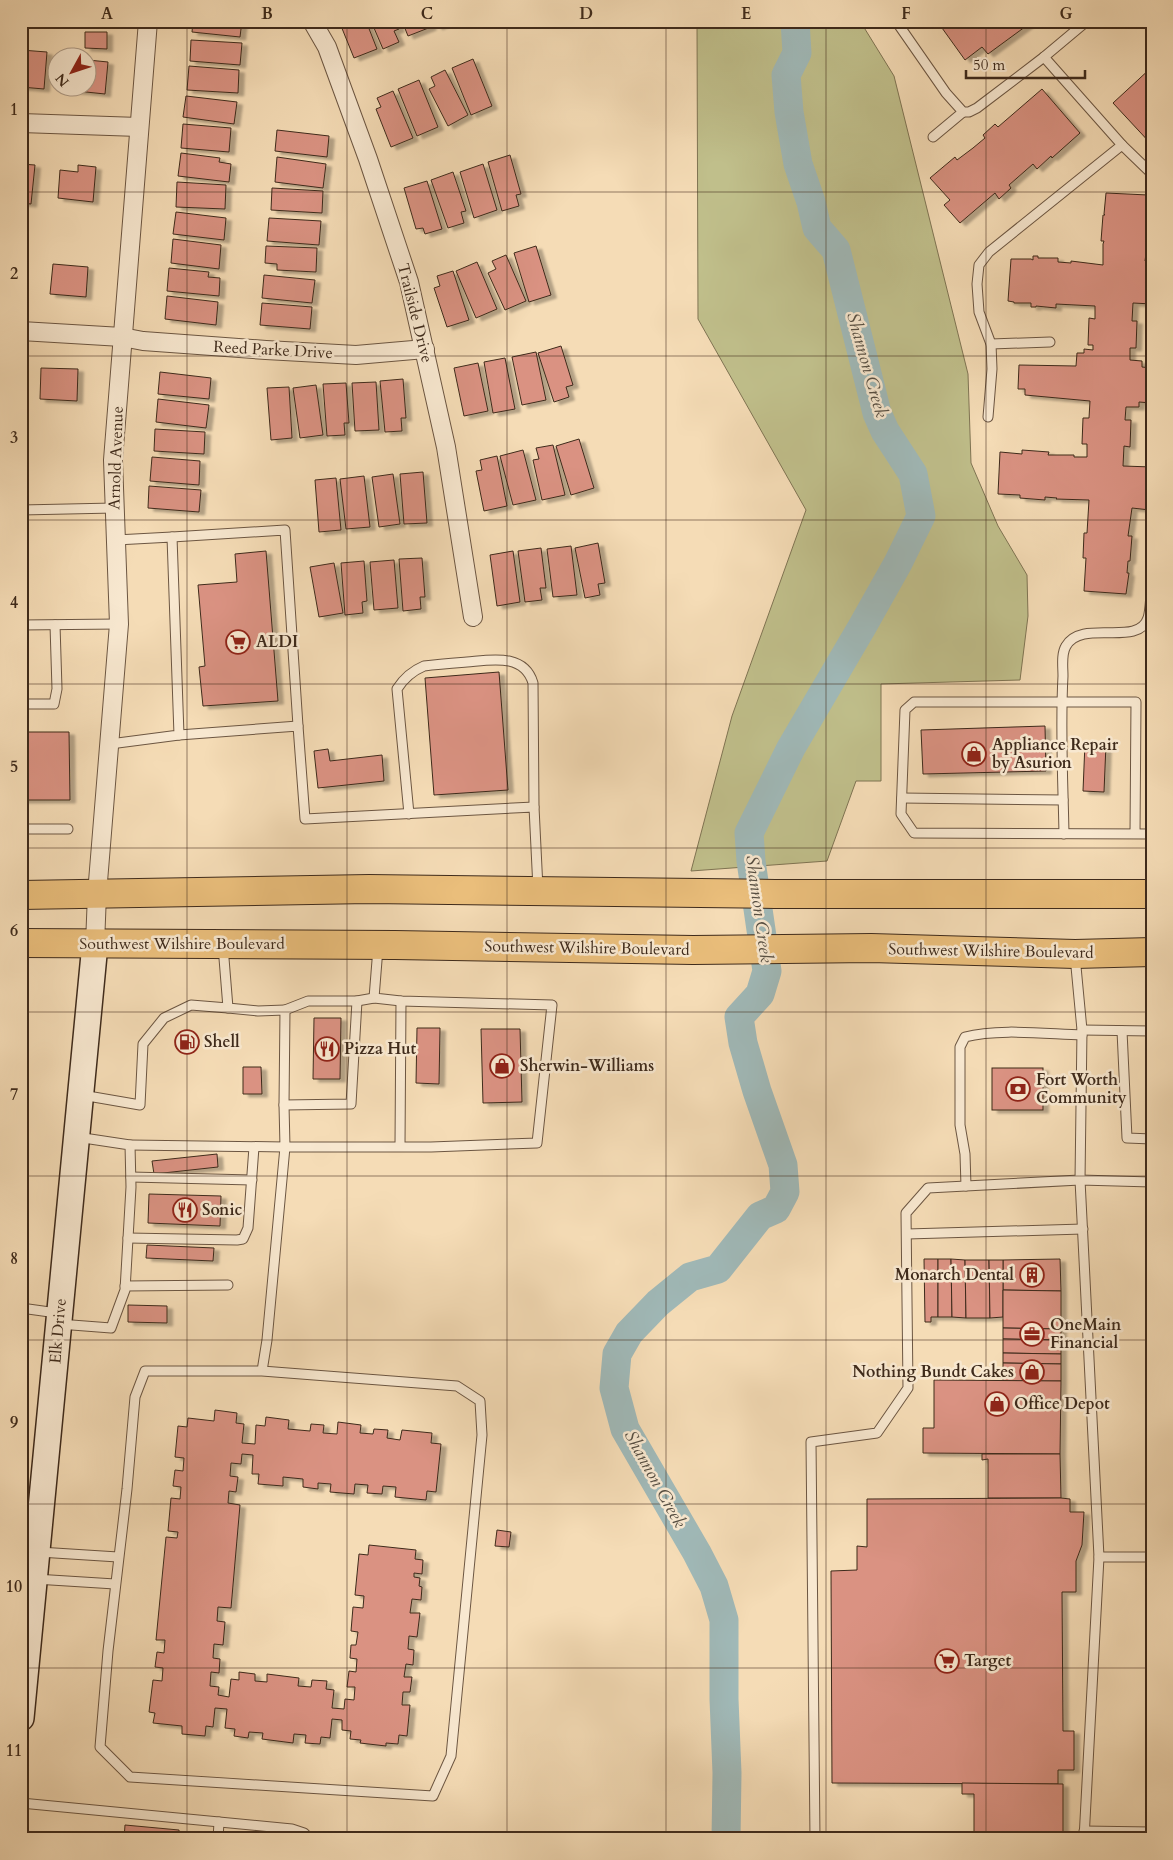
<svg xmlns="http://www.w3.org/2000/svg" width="1173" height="1860" font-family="Cardo,serif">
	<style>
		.green { fill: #c0bf8b; stroke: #7f7453 }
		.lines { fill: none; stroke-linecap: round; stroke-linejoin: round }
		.river { stroke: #a0b9b8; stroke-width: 29 }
		.building { fill: #da9282; stroke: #3e2a1b; filter: url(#shadow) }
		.lane-casing { stroke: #6c5642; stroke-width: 11 }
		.street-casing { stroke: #6c5642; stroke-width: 20 }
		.secondary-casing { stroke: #3e2a1b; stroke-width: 28 }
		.primary-casing { stroke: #3e2a1b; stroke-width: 30 }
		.lane { stroke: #f8e8d0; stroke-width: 9 }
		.street { stroke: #f8e8d0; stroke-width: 18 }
		.secondary { stroke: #f8e8d0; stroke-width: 25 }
		.primary { stroke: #eabe7b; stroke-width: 28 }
		.grid { fill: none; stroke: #3e2a1b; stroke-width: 1; stroke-opacity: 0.55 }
		.labels { text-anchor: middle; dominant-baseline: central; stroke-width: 5; stroke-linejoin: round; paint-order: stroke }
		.street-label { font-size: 16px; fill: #3e2a1b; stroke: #f8e8d0 }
		.poi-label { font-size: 16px; font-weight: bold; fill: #3e2a1b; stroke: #f8e8d0; text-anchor: start }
		.water-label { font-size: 18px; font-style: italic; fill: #564e42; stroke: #f8e8d0 }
		.neatline { fill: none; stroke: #3e2a1b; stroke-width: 2 }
		.grid-label { font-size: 16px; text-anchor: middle; font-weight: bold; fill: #3e2a1b }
	</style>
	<defs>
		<filter id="shadow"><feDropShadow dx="5.5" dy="3" stdDeviation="1" flood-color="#0004"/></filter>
	</defs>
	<rect width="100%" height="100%" fill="#f5dcb6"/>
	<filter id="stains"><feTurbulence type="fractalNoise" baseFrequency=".004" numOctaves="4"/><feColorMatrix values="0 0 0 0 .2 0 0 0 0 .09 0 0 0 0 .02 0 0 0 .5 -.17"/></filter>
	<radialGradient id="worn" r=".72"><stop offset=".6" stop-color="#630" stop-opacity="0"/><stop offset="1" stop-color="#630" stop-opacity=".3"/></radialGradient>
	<path class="green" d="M697,21H860L894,76L968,374L971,463L998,526L1027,575L1028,616L1020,680L881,684V781H856L827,861L691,871L732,716L806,510L698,319Z"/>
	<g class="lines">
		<path class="river" d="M726,1839L727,1773L724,1699V1620L714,1586L697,1553L625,1429L614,1388L617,1354L629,1333L658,1303L690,1277L718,1269L760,1216L776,1209L785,1192L783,1165L757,1091L743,1043L739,1017L760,994L767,971L751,861L749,833L791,748L862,627L898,563L921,516L913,474L885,431L877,413L836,250L817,228L811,202L798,164L789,112L786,75L797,53L795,21"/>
	</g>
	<g class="building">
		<path d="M193,21H242L240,37L192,32Z"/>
		<path d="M339,21H366L377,49L354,58Z"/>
		<path d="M371,21H396L399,29L394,31L399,42L383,49Z"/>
		<path d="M402,21H428L431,27L408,36Z"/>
		<path d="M434,21H450L437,27Z"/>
		<path d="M937,21H1033L988,54L982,47L965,60Z"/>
		<path d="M85,32H107V49L85,48Z"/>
		<path d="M191,40L242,43L240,65L190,61Z"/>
		<path d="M21,50L47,52L44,89L21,87Z"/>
		<path d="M473,59L492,106L471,115L452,68Z"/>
		<path d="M88,60L108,62L105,94L67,90V88H88Z"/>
		<path d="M189,66L239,70L238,93L187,90Z"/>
		<path d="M1152,67V145L1113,103Z"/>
		<path d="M445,70L468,115L448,126L429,89L435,86L431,77Z"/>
		<path d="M419,80L438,127L417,136L398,89Z"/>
		<path d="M1042,89L1080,133L1052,158L1051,156L1037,169L1033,164L1009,185L1011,188L999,199L995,193L960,223L944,205L950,200L930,178L955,157L957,160L973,148L985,138L983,135L995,124L998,127Z"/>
		<path d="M393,91L413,138L391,147L376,109L381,107L377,98Z"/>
		<path d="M186,96L237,102L234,124L183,117Z"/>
		<path d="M183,124L231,128L229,152L181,148Z"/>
		<path d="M277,130L329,136L327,157L275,151Z"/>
		<path d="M181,153L220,158L219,162L231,164L229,182L178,176Z"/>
		<path d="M510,155L521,194L516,195L519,206L502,211L488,162Z"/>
		<path d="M277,157L326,164L323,188L275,182Z"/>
		<path d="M21,164L35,165L31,204L21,203Z"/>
		<path d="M483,164L497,210L474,218L460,172Z"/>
		<path d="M78,165L96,167L93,202L58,198L60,170L78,172Z"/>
		<path d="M453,172L466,211L461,212L464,223L448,228L431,180Z"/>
		<path d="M427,181L442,229L425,234L423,228L416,229L404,188Z"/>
		<path d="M177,182L226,185L225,209L176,207Z"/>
		<path d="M272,188L323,191L322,213L271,210Z"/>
		<path d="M1106,193L1148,195L1149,202L1148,215L1147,214L1146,218H1150L1148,243H1146L1147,246L1145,261L1152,262V304L1133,303L1132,321H1137L1136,348H1130V360L1142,361V367L1152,368V403L1139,402V407H1126L1125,420H1131L1130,447L1124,446L1123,466L1152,467V507H1150V510L1132,508L1128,536H1132L1130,561H1128L1127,573H1129L1126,594L1084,591L1086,558H1083L1084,533H1087L1089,500L1056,499L1057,498L1045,497V500L1020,498V495L998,494L1000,452L1022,454V450L1049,452L1048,455H1074V457H1087V444H1082L1083,418H1089L1090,401L1025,395V389H1018L1019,365L1076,366L1077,353H1084V349L1093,350V345H1088L1089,318L1095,319V306L1056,304V308L1036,306V307H1031V303H1014V302L1008,301L1011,259H1031L1033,260V256H1038V258H1058V262L1071,263V261L1103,265V244L1104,241H1101L1103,215H1105L1104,214Z"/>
		<path d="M176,212L226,218L224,240L173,234Z"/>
		<path d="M269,218L321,221L319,245L267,241Z"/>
		<path d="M173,239L221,245L219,269L171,263Z"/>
		<path d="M266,246L317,248L316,272L277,270V264L265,263Z"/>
		<path d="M536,246L551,295L529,302L514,253Z"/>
		<path d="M506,255L526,301L505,310L488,273L496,269L492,261Z"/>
		<path d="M477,262L497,309L476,318L456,271Z"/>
		<path d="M53,264L88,267L86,297L50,294Z"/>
		<path d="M169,268L209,272L208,277L220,278L219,296L167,291Z"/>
		<path d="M453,271L469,320L447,327L434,288L440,286L437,276Z"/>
		<path d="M264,275L315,280L312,303L262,298Z"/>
		<path d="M167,296L218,302L216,325L165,319Z"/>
		<path d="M262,303L312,307L310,329L260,325Z"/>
		<path d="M561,346L573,385L566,387L569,397L554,402L538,353Z"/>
		<path d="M536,352L546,400L522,405L512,357Z"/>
		<path d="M505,358L515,409L493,413L484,362Z"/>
		<path d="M478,363L488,411L464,416L454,368Z"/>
		<path d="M41,368L78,369L77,401L40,399Z"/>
		<path d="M160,372L211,378L209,399L158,394Z"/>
		<path d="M403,379L406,418H401L402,431L385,432L380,381Z"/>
		<path d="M376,382L379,430L355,431L352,383Z"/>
		<path d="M346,383L349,423H344L345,435L327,436L323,384Z"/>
		<path d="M316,385L323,435L300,438L293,388Z"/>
		<path d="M289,387L292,438L271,440L267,388Z"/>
		<path d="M158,399L209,405L206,428L156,422Z"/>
		<path d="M155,429L205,432L204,454L154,451Z"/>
		<path d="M579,439L594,488L571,495L556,446Z"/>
		<path d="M553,445L565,495L542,500L533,460L539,459L536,448Z"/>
		<path d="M523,450L536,500L513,505L500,456Z"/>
		<path d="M497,456L507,506L484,511L476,471L482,470L480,460Z"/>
		<path d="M152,457L200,461L199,485L150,481Z"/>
		<path d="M423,472L427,523L404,524L400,474Z"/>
		<path d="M393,474L400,524L379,527L372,477Z"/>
		<path d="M364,476L370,527L346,529L340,479Z"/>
		<path d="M336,478L341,530L319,532L315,480Z"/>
		<path d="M149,486L201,490L199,512L148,508Z"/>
		<path d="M598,543L605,583L598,584L600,595L585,598L575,548Z"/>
		<path d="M571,546L577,595L553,597L547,549Z"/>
		<path d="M541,548L546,588H540L542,600L525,602L518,551Z"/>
		<path d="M266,551L278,701L203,706L199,667L205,666L198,585L237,582L235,554Z"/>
		<path d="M513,551L520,602L497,606L490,555Z"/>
		<path d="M422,558L425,597H420L421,609L403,611L399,559Z"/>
		<path d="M394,560L398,608L374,610L370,562Z"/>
		<path d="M364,561L367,601L362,602L363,613L345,615L341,563Z"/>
		<path d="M334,563L343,613L319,617L310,567Z"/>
		<path d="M499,672L508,790L434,795L425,678Z"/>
		<path d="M1045,726L1046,771L923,774L921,730Z"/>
		<path d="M21,732H69L70,800H21Z"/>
		<path d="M1085,743L1106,744L1104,792L1083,791Z"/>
		<path d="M328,749L330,761L382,755L384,781L318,788L314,751Z"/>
		<path d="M314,1018H341L340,1079H313Z"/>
		<path d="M417,1028H440L439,1084L416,1083Z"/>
		<path d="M481,1029H520L522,1102L483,1103Z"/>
		<path d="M243,1067H261L262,1094H243Z"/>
		<rect x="992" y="1068" width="51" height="42"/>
		<path d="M217,1154L218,1167L154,1174L152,1161Z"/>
		<path d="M149,1194L221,1196L220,1226L148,1223Z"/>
		<path d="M147,1245L214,1248L213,1261L146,1258Z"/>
		<path d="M924,1259H938V1317H931V1322H925Z"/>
		<path d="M938,1259H951L952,1317H938Z"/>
		<path d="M951,1259L965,1260L966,1318L952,1317Z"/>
		<path d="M1060,1259L1061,1291L1003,1290V1260Z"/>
		<path d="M965,1260H989L990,1318H966Z"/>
		<path d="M989,1260H1003V1317L990,1318Z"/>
		<path d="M1003,1290L1061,1291V1329L1003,1328Z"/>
		<path d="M128,1305L167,1306V1323L128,1322Z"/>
		<path d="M1003,1328L1061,1329V1340L1003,1339Z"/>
		<path d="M1003,1339L1061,1340V1354L1003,1353Z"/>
		<path d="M1003,1353L1061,1354V1364L1003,1363Z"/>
		<path d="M1003,1363L1061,1364V1381H1003Z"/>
		<path d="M934,1380L1061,1381L1060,1454L923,1453V1428H934Z"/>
		<path d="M215,1410L237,1413L236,1423L244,1424L242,1443L255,1444L256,1425L265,1426L266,1417L289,1420L288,1429L310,1431L311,1424L324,1425L323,1433L337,1434L338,1422L361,1425L360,1433L373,1434L374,1429L388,1430L387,1438L400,1440L402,1430L432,1433L431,1443L441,1444L436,1492L427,1491L426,1500L395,1497L396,1487L383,1486L382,1494L367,1493L368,1485L355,1484L354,1494L330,1492L331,1484L318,1483V1489L303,1487V1479L283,1477V1486L258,1484L259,1474H252L253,1455L242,1454L241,1464L231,1463L230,1476L238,1477L236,1492L229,1491L228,1503L240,1505L231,1608L218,1607L217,1621L225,1622L223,1645L214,1644L213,1658L220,1659L219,1673L211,1672L210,1686L219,1687L218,1695L229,1697L231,1679L239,1680V1672L255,1674V1681L267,1682V1674L299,1678L298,1686L311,1687L312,1680L327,1681L326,1689L334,1690L332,1708L344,1709L345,1699L354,1700L355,1687H347L349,1671L356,1672L357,1659L350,1658L351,1645H356L358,1632L351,1631L353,1607L363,1608L364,1596L355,1595L359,1554L368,1555L369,1545L416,1550L415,1559L423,1560L422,1574L414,1573V1577L420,1578L419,1586L422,1587L421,1600L412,1599L410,1613H420L417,1637L409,1636L408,1649L414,1650L413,1665L406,1664L404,1677H412L410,1692H403L402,1705H410L407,1736L399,1735L398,1744L386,1743V1746L360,1743L361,1740L350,1739L351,1731L342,1730V1720L332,1719L330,1738L321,1737L320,1744L305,1743L306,1735L294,1734L293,1743L262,1739L263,1733L249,1732L248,1738L234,1736L235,1729L225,1728L227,1709L215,1708L213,1727L206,1726L205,1736L182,1734V1726L153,1723L155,1713L149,1712L153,1680L162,1681L163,1668L155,1667L157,1652L164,1653L165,1640H156L166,1537L177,1538L178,1532L168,1531L171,1498L180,1499L181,1487L173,1486L175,1470L183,1471L184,1458L175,1457L178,1426L187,1427L188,1418L214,1421Z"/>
		<path d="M982,1454H1060L1061,1498H988V1459L982,1460Z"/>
		<path d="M1061,1498L1070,1499V1512H1084L1082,1545L1076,1561V1592H1062L1063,1731H1074V1770H1058V1784L832,1783L831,1571L857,1570V1546L867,1547V1499Z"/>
		<path d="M497,1530L511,1532L509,1547L495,1546Z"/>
		<path d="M962,1783L1063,1784V1839H974V1794H962Z"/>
		<path d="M125,1825L179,1830V1839H124Z"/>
	</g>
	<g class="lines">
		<g class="lane-casing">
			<g id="lane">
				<path d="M896,21L946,93L963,112H969L977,108L1044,57L1122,145"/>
				<path d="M1044,57L1087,21"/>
				<path d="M933,137L963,112"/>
				<path d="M991,344L1050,342"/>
				<path d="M988,417L992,369L991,344L979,312L977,284L979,265L989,252L1122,145L1152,174"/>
				<path d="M21,510L114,508"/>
				<path d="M172,537L285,530L298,726"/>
				<path d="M21,625L119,624"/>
				<path d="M21,704H54L57,689L55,625"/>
				<path d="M179,735L298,726L305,819L534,807L538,889"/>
				<path d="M110,744L179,735L172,537L116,540"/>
				<path d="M902,798L1063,800"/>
				<path d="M409,814L397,689C404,678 412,671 424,666C438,664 453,663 467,662C491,660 524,653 533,683L534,807"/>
				<path d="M21,829H68"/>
				<path d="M1064,834C1063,781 1060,729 1063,676C1063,667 1061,654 1066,646C1082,618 1138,648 1148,618C1151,608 1150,597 1152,587"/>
				<path d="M1135,834L1136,702H914L905,710L901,814L914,833C993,833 1072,834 1152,834"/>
				<path d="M1075,956L1082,1030L1080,1180L1099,1557L1084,1839"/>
				<path d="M285,1010L308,1001H357L374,998"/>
				<path d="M1082,1030L1152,1031"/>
				<path d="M1122,1031L1127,1138L1152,1139"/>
				<path d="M82,1095L140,1105L143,1044L164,1018L191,1005L228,1008"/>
				<path d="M284,1105L351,1104L357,1001"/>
				<path d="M130,1145L285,1147L284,1105L285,1010L258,1011L228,1008L223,946"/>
				<path d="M400,1146L401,1001"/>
				<path d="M131,1177L252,1180"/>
				<path d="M966,1186L965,1154L960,1125V1047L965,1037C998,1028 1047,1034 1082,1035"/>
				<path d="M907,1234L1083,1229"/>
				<path d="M128,1238L237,1240L243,1239L248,1228L254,1147"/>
				<path d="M125,1286L228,1285"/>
				<path d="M21,1308L57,1313"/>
				<path d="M59,1324L111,1328L125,1290L131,1187L130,1145L77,1137"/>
				<path d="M262,1371L457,1386L480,1401L482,1435L451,1756L433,1796L130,1777L100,1747L108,1651L127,1489L135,1397L145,1371H262L267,1340L285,1147H431L537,1143L552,1005L401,1001L374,998L378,948"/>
				<path d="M39,1552L118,1557"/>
				<path d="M1099,1557H1152"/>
				<path d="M35,1579L115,1584"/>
				<path d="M21,1803L292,1829L304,1833L310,1839"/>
				<path d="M1084,1831L1152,1832"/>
				<path d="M218,1839L219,1822"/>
				<path d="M815,1839L811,1442L877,1433L908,1388L906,1213L928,1188L1080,1180L1152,1182"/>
			</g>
		</g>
		<g class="street-casing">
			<g id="street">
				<path d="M312,21L327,47L368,159L409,282L446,447L473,617"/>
				<path d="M21,123L139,127"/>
				<path d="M21,331L122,337L143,341L266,350L356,355L425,349"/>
				<path d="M95,944L97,894L119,624L113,460L148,21"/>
			</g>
		</g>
		<g class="secondary-casing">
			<path id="secondary" d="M21,1718L95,944"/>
		</g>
		<g class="primary-casing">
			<g id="primary">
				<path d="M21,895L369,889L775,894H1152"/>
				<path d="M21,943L395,945L693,950L871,948L1075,954L1152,952"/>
			</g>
		</g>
		<use href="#lane" class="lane"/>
		<use href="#street" class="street"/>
		<use href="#secondary" class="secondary"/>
		<use href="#primary" class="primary"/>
	</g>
	<path class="grid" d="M187,21V1839M347,21V1839M507,21V1839M666,21V1839M826,21V1839M986,21V1839M21,192H1152M21,356H1152M21,520H1152M21,684H1152M21,848H1152M21,1012H1152M21,1176H1152M21,1340H1152M21,1504H1152M21,1668H1152"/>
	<defs>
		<g id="supermarket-ring" transform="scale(1.25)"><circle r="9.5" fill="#f8e8d0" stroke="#8f2418" stroke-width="1.5"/><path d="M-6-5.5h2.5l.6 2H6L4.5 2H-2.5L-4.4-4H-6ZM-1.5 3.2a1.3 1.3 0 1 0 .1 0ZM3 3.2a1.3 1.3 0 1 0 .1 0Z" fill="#8f2418"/></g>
		<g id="shop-ring" transform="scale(1.25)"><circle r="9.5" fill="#f8e8d0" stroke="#8f2418" stroke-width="1.5"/><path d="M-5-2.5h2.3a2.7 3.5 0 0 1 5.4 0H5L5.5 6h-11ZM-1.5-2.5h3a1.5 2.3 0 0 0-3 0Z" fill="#8f2418"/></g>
		<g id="fuel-ring" transform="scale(1.25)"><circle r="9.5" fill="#f8e8d0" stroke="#8f2418" stroke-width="1.5"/><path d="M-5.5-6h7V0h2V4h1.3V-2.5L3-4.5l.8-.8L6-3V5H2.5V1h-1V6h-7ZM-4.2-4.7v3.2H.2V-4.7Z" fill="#8f2418"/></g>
		<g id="restaurant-ring" transform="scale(1.25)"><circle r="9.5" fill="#f8e8d0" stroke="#8f2418" stroke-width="1.5"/><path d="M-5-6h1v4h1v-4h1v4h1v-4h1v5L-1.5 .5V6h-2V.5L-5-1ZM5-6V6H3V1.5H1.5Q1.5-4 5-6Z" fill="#8f2418"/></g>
		<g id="bank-ring" transform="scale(1.25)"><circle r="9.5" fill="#f8e8d0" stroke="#8f2418" stroke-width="1.5"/><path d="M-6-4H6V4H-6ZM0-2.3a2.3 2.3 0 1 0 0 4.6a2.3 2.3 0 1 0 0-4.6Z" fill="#8f2418"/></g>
		<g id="building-ring" transform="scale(1.25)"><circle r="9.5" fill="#f8e8d0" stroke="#8f2418" stroke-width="1.5"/><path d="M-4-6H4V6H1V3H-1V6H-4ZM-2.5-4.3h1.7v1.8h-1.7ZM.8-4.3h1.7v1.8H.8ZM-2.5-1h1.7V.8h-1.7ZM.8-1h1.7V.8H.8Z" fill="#8f2418"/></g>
		<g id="office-ring" transform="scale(1.25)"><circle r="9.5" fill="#f8e8d0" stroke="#8f2418" stroke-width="1.5"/><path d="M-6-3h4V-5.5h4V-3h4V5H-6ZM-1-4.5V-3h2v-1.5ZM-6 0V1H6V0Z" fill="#8f2418"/></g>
	</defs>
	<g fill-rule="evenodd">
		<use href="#supermarket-ring" x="238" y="642"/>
		<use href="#shop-ring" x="974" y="754"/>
		<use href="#fuel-ring" x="187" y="1042"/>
		<use href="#restaurant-ring" x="327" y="1049"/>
		<use href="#shop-ring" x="502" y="1066"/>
		<use href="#bank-ring" x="1018" y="1089"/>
		<use href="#restaurant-ring" x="185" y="1210"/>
		<use href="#building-ring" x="1032" y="1275"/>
		<use href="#office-ring" x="1032" y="1334"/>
		<use href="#shop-ring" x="1032" y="1372"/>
		<use href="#shop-ring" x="997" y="1404"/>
		<use href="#supermarket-ring" x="947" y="1661"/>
	</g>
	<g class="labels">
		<g class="street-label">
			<text transform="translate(415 313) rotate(76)">Trailside Drive</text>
			<text transform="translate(273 350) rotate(3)">Reed Parke Drive</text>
			<text transform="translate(116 458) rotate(-88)">Arnold Avenue</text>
			<text x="182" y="944">Southwest Wilshire Boulevard</text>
			<text transform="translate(587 948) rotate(1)">Southwest Wilshire Boulevard</text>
			<text transform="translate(991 951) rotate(1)">Southwest Wilshire Boulevard</text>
			<text transform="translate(58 1331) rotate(-85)">Elk Drive</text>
		</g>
		<g class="poi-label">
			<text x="256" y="642">ALDI</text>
			<text x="992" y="745">Appliance Repair<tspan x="992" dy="18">by Asurion</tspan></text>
			<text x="204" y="1042">Shell</text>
			<text x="344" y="1049">Pizza Hut</text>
			<text x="520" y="1066">Sherwin-Williams</text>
			<text x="1036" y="1080">Fort Worth<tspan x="1036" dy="18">Community</tspan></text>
			<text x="202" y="1210">Sonic</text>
			<text x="1014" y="1275" text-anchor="end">Monarch Dental</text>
			<text x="1050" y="1325">OneMain<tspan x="1050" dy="18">Financial</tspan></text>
			<text x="1014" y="1372" text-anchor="end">Nothing Bundt Cakes</text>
			<text x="1014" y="1404">Office Depot</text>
			<text x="964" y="1661">Target</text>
		</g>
		<g class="water-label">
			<text transform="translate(867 365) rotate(74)">Shannon Creek</text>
			<text transform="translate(759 909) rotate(82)">Shannon Creek</text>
			<text transform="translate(655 1479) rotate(61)">Shannon Creek</text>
		</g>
	</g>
	<rect width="1173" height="1860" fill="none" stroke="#f5dcb6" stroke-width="55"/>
	<g transform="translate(72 72) rotate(230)"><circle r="24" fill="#f8e8d0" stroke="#ae9c88"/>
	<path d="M0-4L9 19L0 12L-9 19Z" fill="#8f2418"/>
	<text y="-8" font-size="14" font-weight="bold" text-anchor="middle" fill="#3e2a1b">N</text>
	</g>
	<path d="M966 70v8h119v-8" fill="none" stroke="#3e2a1b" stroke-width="2.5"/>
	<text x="973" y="70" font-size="15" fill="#3e2a1b" stroke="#f8e8d0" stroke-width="4" paint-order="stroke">50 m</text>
	<rect x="28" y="28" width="1118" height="1804" class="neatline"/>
	<g class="grid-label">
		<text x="107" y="19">A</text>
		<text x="267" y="19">B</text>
		<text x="427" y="19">C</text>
		<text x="586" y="19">D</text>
		<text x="746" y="19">E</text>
		<text x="906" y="19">F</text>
		<text x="1066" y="19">G</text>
		<text x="14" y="115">1</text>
		<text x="14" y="279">2</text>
		<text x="14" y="443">3</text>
		<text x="14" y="608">4</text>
		<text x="14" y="772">5</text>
		<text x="14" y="936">6</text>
		<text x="14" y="1100">7</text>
		<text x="14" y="1264">8</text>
		<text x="14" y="1428">9</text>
		<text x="14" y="1592">10</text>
		<text x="14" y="1756">11</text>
	</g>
	<rect width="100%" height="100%" filter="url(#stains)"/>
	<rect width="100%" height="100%" fill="url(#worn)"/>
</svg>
